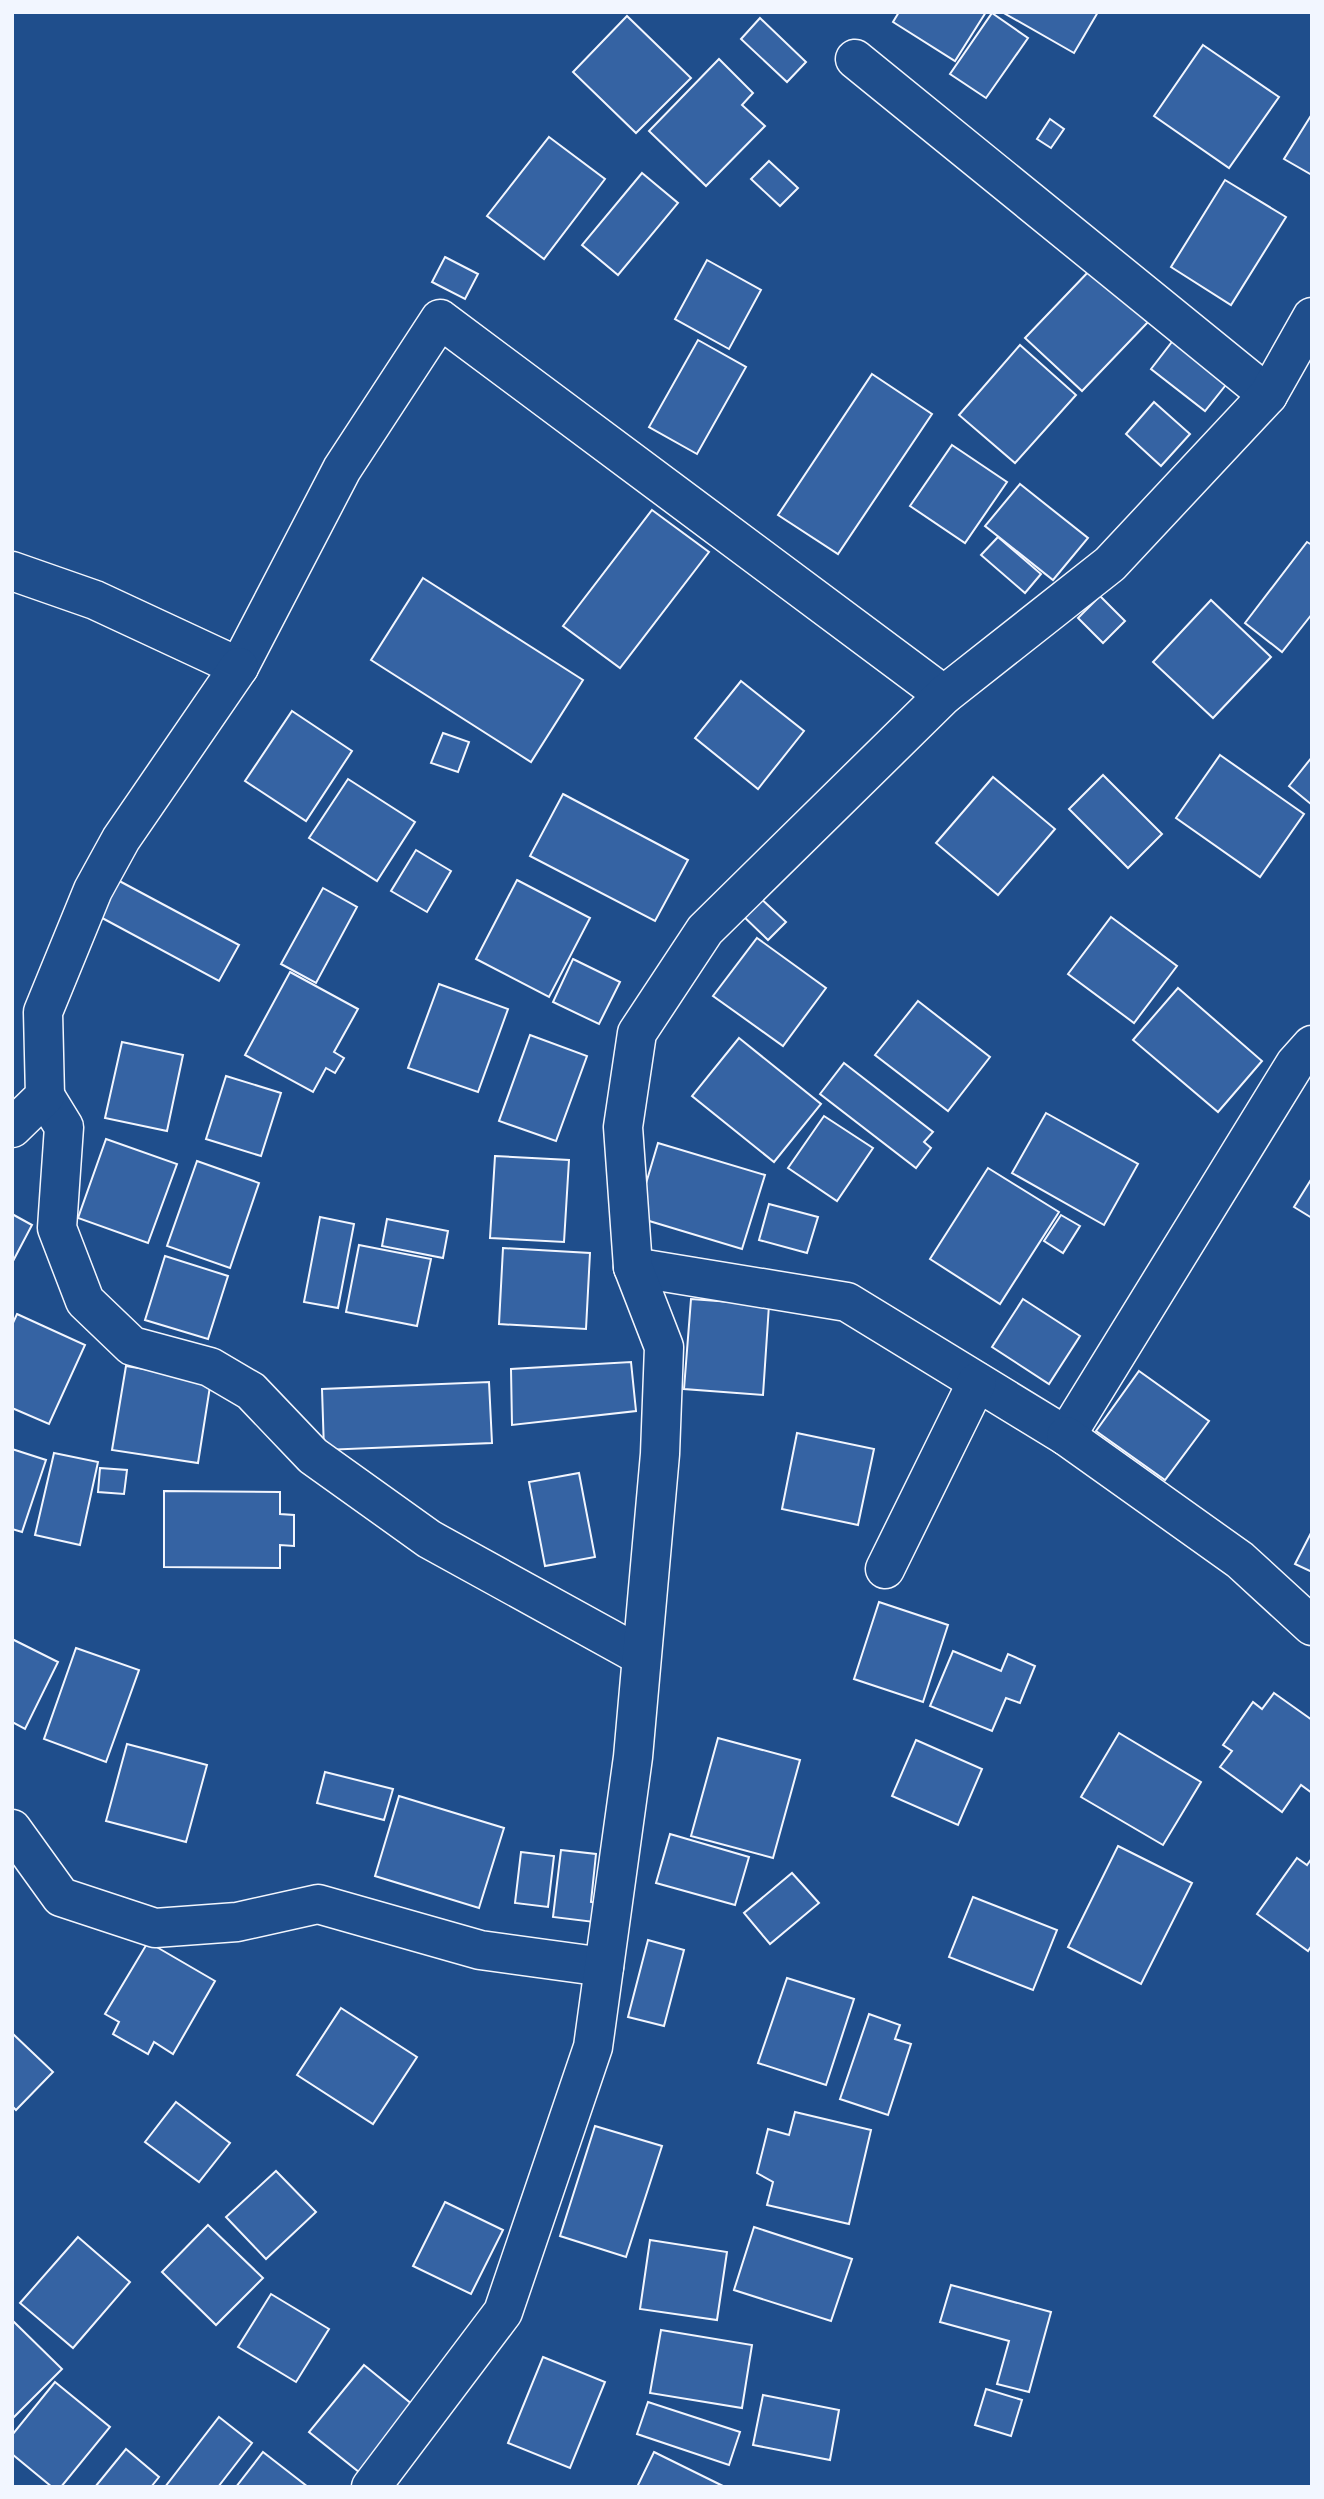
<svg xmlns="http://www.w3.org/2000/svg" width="1324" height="2499" font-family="Mulish,sans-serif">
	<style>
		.building { fill: #3563a3; stroke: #f2f6ff; stroke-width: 2 }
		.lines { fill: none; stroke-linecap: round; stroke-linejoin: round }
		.minor-casing { stroke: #f2f6ff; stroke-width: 41 }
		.minor { stroke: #1f4e8c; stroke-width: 38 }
	</style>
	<rect width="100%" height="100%" fill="#1f4e8c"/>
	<g class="building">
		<path d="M899,12H986L955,61L893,22Z"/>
		<path d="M1002,12H1098L1074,53Z"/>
		<path d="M992,13L1028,38L986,98L950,74Z"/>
		<path d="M627,16L691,78L636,133L573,72Z"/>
		<path d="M760,18L806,62L787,82L741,39Z"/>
		<path d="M1203,45L1279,97L1229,168L1154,116Z"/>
		<path d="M719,59L753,93L742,105L765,126L706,186L649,131Z"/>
		<path d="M1312,114V175L1284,159Z"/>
		<path d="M1050,119L1064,129L1051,148L1037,139Z"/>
		<path d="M549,137L605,179L544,259L487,216Z"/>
		<path d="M769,161L798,188L780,206L751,179Z"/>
		<path d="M642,173L678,203L618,275L582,245Z"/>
		<path d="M1225,180L1286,217L1231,305L1171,267Z"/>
		<path d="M445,257L478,274L465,299L432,282Z"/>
		<path d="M707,260L761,290L729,349L675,319Z"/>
		<path d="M1091,269L1148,322L1082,391L1025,338Z"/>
		<path d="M1175,338L1229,381L1205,411L1151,369Z"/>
		<path d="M698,340L746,367L697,454L649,427Z"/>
		<path d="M1020,345L1076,395L1015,463L959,415Z"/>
		<path d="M872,374L932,414L838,554L778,515Z"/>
		<path d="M1154,402L1190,434L1161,466L1126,434Z"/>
		<path d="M952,445L1007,482L965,543L910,506Z"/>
		<path d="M1020,484L1088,538L1053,580L985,526Z"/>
		<path d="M652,510L709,552L620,668L563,626Z"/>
		<path d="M998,537L1041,574L1025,593L981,555Z"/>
		<path d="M1307,542L1312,545V614L1282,652L1245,623Z"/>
		<path d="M423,578L583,680L531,762L371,660Z"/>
		<path d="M1100,596L1125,621L1103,643L1078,618Z"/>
		<path d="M1211,600L1271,657L1213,718L1153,662Z"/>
		<path d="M741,681L804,731L758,789L695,738Z"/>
		<path d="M292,711L352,751L306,821L245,781Z"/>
		<path d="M443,733L469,742L458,772L431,763Z"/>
		<path d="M1220,755L1304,814L1260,877L1176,818Z"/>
		<path d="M1312,757V805L1289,786Z"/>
		<path d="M1103,775L1162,834L1128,868L1069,809Z"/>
		<path d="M993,777L1055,829L998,895L936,843Z"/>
		<path d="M348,779L415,822L377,881L309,838Z"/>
		<path d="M563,794L688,860L655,921L530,856Z"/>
		<path d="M416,850L451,871L427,912L391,891Z"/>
		<path d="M110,876L239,945L219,981L91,912Z"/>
		<path d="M517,880L590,918L549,997L476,959Z"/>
		<path d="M323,888L357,907L316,983L281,964Z"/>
		<path d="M758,896L786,922L768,940L741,914Z"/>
		<path d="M1111,917L1177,966L1134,1023L1068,974Z"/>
		<path d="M757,938L826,988L783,1046L713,996Z"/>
		<path d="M573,959L620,982L599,1024L553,1002Z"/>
		<path d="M290,972L358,1009L334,1052L344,1058L335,1073L326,1068L313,1092L245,1055Z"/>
		<path d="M439,984L508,1009L478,1092L408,1068Z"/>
		<path d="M1178,988L1262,1061L1218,1112L1133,1040Z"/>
		<path d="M918,1001L990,1057L948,1111L875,1055Z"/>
		<path d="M530,1035L587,1056L556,1141L499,1121Z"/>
		<path d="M739,1038L821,1104L774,1162L692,1096Z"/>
		<path d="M122,1042L183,1055L167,1131L105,1118Z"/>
		<path d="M844,1063L933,1132L924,1142L931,1148L916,1168L820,1094Z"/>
		<path d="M226,1076L281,1093L261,1156L206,1139Z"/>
		<path d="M1046,1113L1138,1164L1104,1225L1012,1173Z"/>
		<path d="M824,1116L873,1148L837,1201L788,1168Z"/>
		<path d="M106,1139L177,1164L148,1243L78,1218Z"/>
		<path d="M658,1143L765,1175L742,1249L636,1217Z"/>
		<path d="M495,1156L569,1160L564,1242L490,1238Z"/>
		<path d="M197,1161L259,1183L230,1268L167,1246Z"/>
		<path d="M988,1168L1059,1212L1000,1304L930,1259Z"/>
		<path d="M1312,1178V1218L1294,1207Z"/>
		<path d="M769,1204L818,1217L807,1253L759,1240Z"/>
		<path d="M12,1214L32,1225L12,1263Z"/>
		<path d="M1061,1215L1080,1226L1063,1253L1044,1241Z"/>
		<path d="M320,1217L354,1224L338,1308L304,1302Z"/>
		<path d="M387,1219L448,1231L443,1258L382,1246Z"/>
		<path d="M359,1245L431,1259L417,1326L346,1312Z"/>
		<path d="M503,1248L590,1253L586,1329L499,1324Z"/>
		<path d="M165,1256L228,1276L208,1339L145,1320Z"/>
		<path d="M691,1299L769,1305L763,1395L684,1389Z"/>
		<path d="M1023,1299L1080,1336L1049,1384L992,1347Z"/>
		<path d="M17,1314L85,1345L49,1424L12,1408V1325Z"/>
		<path d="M631,1362L636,1411L512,1425L511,1369Z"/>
		<path d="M126,1366L211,1380L198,1463L112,1450Z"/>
		<path d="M1139,1371L1209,1421L1165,1480L1096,1431Z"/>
		<path d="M489,1382L492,1443L324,1450L322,1389Z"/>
		<path d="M797,1433L874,1449L858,1525L782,1509Z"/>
		<path d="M12,1449L46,1460L22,1532L12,1529Z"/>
		<path d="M54,1453L98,1462L80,1545L35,1535Z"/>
		<path d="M100,1468L127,1470L124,1494L98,1492Z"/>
		<path d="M579,1473L595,1557L545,1566L529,1482Z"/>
		<path d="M164,1491L280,1492V1514L294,1515V1546L280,1545V1568L164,1567Z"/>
		<path d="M1312,1531V1572L1295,1564Z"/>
		<path d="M879,1602L948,1625L923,1702L854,1679Z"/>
		<path d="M12,1639L58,1662L25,1729L12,1722Z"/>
		<path d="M76,1648L139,1670L106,1762L44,1739Z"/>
		<path d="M953,1651L1001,1671L1008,1654L1035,1666L1020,1703L1006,1698L992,1731L930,1706Z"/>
		<path d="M1274,1693L1312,1720V1793L1301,1785L1282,1812L1220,1767L1232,1751L1223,1745L1253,1702L1262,1709Z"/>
		<path d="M1119,1733L1201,1782L1163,1845L1081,1797Z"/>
		<path d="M718,1738L800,1760L773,1858L691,1836Z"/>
		<path d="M916,1740L982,1769L958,1825L892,1796Z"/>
		<path d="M127,1744L207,1765L186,1842L106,1821Z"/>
		<path d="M325,1772L393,1789L384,1820L317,1803Z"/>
		<path d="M399,1796L504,1828L479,1908L375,1876Z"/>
		<path d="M670,1834L749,1857L735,1905L656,1883Z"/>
		<path d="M1118,1846L1192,1883L1141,1984L1068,1947Z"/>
		<path d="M561,1850L596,1854L591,1902L597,1903L594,1922L553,1917Z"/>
		<path d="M521,1852L554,1856L548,1907L515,1903Z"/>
		<path d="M1297,1858L1307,1865L1312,1858V1945L1308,1951L1257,1914Z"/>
		<path d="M792,1873L819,1903L770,1944L744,1913Z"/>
		<path d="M973,1897L1057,1930L1033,1990L949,1957Z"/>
		<path d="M648,1940L684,1950L664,2026L628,2017Z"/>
		<path d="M148,1942L215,1981L173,2054L154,2042L148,2054L113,2034L119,2022L105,2014Z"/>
		<path d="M787,1978L854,1999L826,2085L758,2063Z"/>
		<path d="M341,2008L417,2057L373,2124L297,2075Z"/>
		<path d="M869,2014L900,2025L895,2039L911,2044L888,2115L840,2099Z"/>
		<path d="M12,2033L53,2072L16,2110L12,2106Z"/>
		<path d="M176,2102L230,2143L199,2182L145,2142Z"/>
		<path d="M795,2112L871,2130L849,2224L767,2205L773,2182L757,2173L768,2129L789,2135Z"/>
		<path d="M595,2126L662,2146L626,2257L560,2236Z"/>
		<path d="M276,2171L316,2212L266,2259L226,2217Z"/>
		<path d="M445,2202L503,2230L471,2294L413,2266Z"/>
		<path d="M208,2225L263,2278L216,2325L162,2272Z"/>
		<path d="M754,2227L852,2259L831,2321L734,2290Z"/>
		<path d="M78,2237L130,2282L73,2348L20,2303Z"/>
		<path d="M650,2240L727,2252L717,2320L640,2309Z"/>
		<path d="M951,2285L1051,2312L1029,2392L997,2384L1009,2341L940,2322Z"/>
		<path d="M271,2294L329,2329L296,2382L238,2347Z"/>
		<path d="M12,2320L62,2369L12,2419Z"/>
		<path d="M661,2330L752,2345L742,2408L650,2393Z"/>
		<path d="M543,2357L605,2382L570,2468L508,2443Z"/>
		<path d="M364,2365L413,2405L359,2472L309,2432Z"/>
		<path d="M55,2382L110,2427L61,2487H52L12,2454V2435Z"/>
		<path d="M986,2389L1022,2400L1011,2436L975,2425Z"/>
		<path d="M763,2395L839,2410L830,2460L753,2445Z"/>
		<path d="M648,2402L740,2432L729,2465L637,2434Z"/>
		<path d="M219,2417L252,2443L218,2487H165Z"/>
		<path d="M126,2449L159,2477L151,2487H95Z"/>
		<path d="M263,2452L308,2487H236Z"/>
		<path d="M654,2452L725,2487H637Z"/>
	</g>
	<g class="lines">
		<g class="minor-casing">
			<g id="minor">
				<path d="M855,59L1268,395"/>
				<path d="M12,571L95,600L239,667L342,469L440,319L944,695"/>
				<path d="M45,1096L64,1127L57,1228L85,1301L132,1346L210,1367L251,1391L313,1456L429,1539L641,1656"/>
				<path d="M12,1128L45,1096L43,1012L93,890L121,839L239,667"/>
				<path d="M633,1267L847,1302L1066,1436L1295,1064L1312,1045"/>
				<path d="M1066,1436L1240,1560L1312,1626"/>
				<path d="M885,1569L977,1382"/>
				<path d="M12,1829L61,1897L155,1928L237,1922L318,1904L480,1950L604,1967"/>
				<path d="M371,2487L503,2312L593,2047L633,1757L660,1454L664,1347L633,1267L623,1127L637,1033L705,930L944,695L1110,564L1268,395L1312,317"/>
			</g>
		</g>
		<use href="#minor" class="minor"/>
	</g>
	<rect width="1324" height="2499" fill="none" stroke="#f2f6ff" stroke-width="28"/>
</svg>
